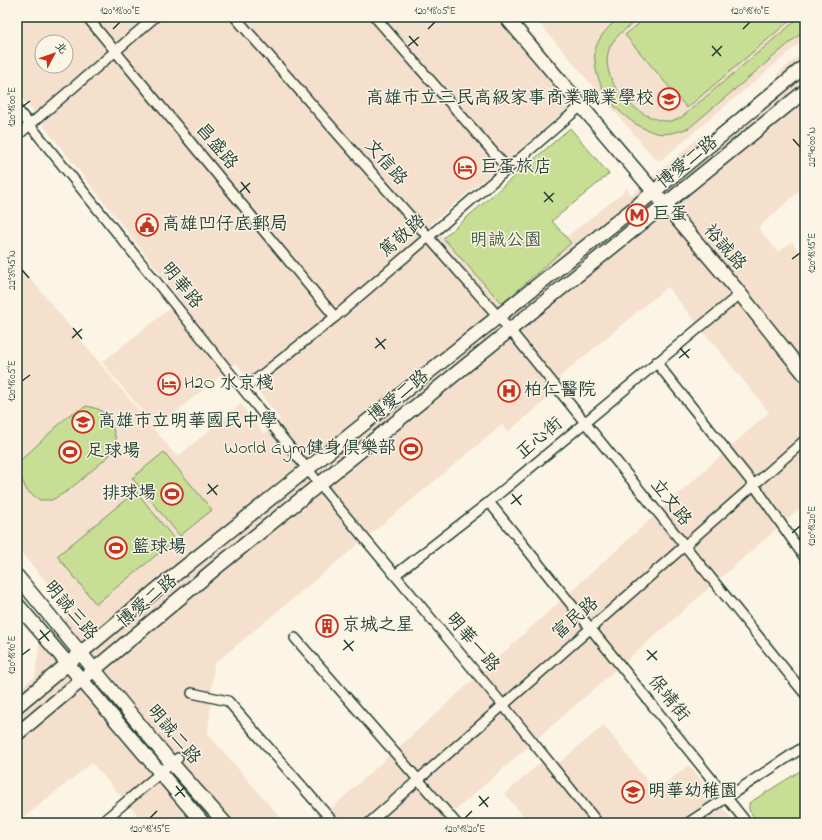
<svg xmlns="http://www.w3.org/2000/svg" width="822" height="840" font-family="'Indie Flower','LXGW WenKai TC',sans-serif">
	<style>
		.built { fill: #f5e0ce; fill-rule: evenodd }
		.green { fill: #c7de94; stroke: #738e64 }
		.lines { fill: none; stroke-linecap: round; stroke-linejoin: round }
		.street-casing { stroke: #1f3d34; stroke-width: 12 }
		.secondary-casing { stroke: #1f3d34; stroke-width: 16 }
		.street { stroke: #fcf5e5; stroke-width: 9 }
		.secondary { stroke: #fcf5e5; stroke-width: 13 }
		.ticks { fill: none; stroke: #1f3d34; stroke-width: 1.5 }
		.labels { text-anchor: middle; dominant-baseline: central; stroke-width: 3; stroke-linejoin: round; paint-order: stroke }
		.poi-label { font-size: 18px; fill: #1f3d34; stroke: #fcf5e5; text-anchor: start }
		.street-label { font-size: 18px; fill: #1f3d34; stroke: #fcf5e5 }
		.park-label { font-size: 18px; fill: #415d47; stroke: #fcf5e5 }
		.neatline { fill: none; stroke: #1f3d34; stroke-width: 1.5 }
		.ticks-label { font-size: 10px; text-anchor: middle; fill: #1f3d34 }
	</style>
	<rect width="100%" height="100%" fill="#fcf5e5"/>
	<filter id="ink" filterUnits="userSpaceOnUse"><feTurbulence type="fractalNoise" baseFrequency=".025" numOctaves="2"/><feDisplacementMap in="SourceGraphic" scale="8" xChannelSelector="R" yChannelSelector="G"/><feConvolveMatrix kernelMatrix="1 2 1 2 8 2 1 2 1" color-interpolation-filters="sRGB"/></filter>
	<g filter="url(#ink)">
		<g class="built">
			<path d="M17,17H518L584,95L431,224L502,304L571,243L566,237L623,193L626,187L631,195L703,134L707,139L780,78L777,74L805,51V186L758,228L778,252L792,242L805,260V504L441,823H315L769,412L667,287L544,390L550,397L508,432L502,425L214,664L208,734L285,823H144L92,763L17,823V691L35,676L40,640L72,611L17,548V262L177,457L241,404L264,434L280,419L236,363L156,428L102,362L181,300L17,92ZM42,42H66V66H42Z"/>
			<path d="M534,17H805V39L661,160L655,159Z"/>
			<path d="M604,725L655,791L689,765L735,823H529L505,794L551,753L559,763Z"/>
		</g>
		<g class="green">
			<path d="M620,17H641C630,26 616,34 610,47C596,80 638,122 670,121C674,121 678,118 682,117L800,17H805V30L689,128C677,132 665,136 653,132C623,122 598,93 595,63C595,59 594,54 595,50C599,36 609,26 620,17Z"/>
			<path d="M647,17H794L687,108L625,35Z"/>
			<path d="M570,128L609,174L552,221L571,243L502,304L443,238Z"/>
			<path d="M87,406L98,409L109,416L116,439L109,456L69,490L52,500H40L27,491L20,476V461L69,415Z"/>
			<path d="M164,452L212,510L180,536L132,478Z"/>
			<path d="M136,491L175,540L96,604L57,556Z"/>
			<path d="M805,768V823H758L749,810V803Z"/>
		</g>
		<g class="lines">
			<g class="street-casing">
				<g id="street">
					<path d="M87,17L335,317"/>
					<path d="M235,17L510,330L805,694"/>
					<path d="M375,17L507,168"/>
					<path d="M17,109L330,497L503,705L598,823"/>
					<path d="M17,136L155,17"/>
					<path d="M656,362L754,485L805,558"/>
					<path d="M244,389L335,317L581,106"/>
					<path d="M489,502L747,823"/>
					<path d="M395,575L489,502L740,294"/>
					<path d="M295,638L456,823"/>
					<path d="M192,693L228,701L334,823"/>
					<path d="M101,823L178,758"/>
					<path d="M369,823L805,440"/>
					<path d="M688,823L805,746"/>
				</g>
			</g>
			<g class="secondary-casing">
				<g id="secondary">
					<path d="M506,17L737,290L805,375"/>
					<path d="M17,576L168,759L225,823"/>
					<path d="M17,604L203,823"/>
					<path d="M17,706L161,586L639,204L805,66"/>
					<path d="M17,734L217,567L805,91"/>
				</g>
			</g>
			<use href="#street" class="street"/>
			<use href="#secondary" class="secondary"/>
		</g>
	</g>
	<path class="ticks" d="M113,29L120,22M428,29L435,22M743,29L750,22M409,36L418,46M408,46L419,37M712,46L721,56M712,56L722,46M22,107L30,101M793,139L800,147M241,182L250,193M240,192L250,183M544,192L553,202M544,202L554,193M792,259L800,253M22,270L29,278M73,328L82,339M72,338L82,329M376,338L385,349M375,348L386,339M680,348L689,358M679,358L690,349M22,381L30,375M208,484L217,495M207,494L218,485M512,494L521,505M511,504L522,495M792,533L800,526M40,630L49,641M39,640L50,631M344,640L353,651M343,650L354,641M647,650L657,660M22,655L30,649M647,660L657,651M176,786L185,797M175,796L185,787M479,796L488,807M479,806L489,797M150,818L157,811M465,818L472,811"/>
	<defs>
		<g id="school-ring" transform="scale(1.15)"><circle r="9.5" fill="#fcf5e5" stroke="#c8321e" stroke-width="1.5"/><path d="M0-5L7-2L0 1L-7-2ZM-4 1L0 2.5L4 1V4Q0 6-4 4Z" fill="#c8321e"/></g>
		<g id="hotel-ring" transform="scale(1.15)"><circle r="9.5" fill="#fcf5e5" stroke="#c8321e" stroke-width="1.5"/><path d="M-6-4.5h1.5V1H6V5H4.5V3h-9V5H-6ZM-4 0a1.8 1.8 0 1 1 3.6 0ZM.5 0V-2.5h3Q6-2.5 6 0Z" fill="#c8321e"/></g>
		<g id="metro-ring" transform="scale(1.15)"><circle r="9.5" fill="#fcf5e5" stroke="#c8321e" stroke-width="1.5"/><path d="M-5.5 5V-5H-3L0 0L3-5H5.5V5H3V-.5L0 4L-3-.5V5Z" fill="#c8321e"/></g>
		<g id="civic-ring" transform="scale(1.15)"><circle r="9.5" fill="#fcf5e5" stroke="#c8321e" stroke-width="1.5"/><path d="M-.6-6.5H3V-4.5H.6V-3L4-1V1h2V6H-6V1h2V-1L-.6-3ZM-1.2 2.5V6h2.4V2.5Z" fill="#c8321e"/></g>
		<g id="hospital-ring" transform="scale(1.15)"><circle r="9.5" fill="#fcf5e5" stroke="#c8321e" stroke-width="1.5"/><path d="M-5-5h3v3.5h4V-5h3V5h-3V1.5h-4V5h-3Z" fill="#c8321e"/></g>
		<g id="stadium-ring" transform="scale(1.15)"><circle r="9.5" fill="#fcf5e5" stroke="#c8321e" stroke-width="1.5"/><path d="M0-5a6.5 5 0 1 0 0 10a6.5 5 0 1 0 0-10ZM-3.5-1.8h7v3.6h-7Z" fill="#c8321e"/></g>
		<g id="building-ring" transform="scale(1.15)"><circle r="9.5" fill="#fcf5e5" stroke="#c8321e" stroke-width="1.5"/><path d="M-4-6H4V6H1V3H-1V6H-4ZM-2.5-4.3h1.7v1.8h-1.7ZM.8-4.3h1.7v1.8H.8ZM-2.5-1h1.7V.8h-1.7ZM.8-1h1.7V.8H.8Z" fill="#c8321e"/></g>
	</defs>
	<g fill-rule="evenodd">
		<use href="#school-ring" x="669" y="99"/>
		<use href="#hotel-ring" x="465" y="168"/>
		<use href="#metro-ring" x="637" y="215"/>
		<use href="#civic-ring" x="147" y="225"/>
		<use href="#hotel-ring" x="169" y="384"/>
		<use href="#hospital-ring" x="509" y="391"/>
		<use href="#school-ring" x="83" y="422"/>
		<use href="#stadium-ring" x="411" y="449"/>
		<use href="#stadium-ring" x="70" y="452"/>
		<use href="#stadium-ring" x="172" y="494"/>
		<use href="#stadium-ring" x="116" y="548"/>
		<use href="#building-ring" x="327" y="626"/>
		<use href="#school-ring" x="633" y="792"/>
	</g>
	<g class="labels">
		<g class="poi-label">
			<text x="654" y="99" text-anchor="end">高雄市立三民高級家事商業職業學校</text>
			<text x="480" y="168">巨蛋旅店</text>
			<text x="652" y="215">巨蛋</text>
			<text x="162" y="225">高雄凹仔底郵局</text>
			<text x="184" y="384">H2O 水京棧</text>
			<text x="524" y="391">柏仁醫院</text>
			<text x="98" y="422">高雄市立明華國民中學</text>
			<text x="396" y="449" text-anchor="end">World Gym健身俱樂部</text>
			<text x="86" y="452">足球場</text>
			<text x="156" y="494" text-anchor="end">排球場</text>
			<text x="132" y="548">籃球場</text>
			<text x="342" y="626">京城之星</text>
			<text x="648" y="792">明華幼稚園</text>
		</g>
		<g class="street-label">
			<text transform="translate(216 147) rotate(50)">昌盛路</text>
			<text transform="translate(385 163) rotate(49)">文信路</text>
			<text transform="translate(688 163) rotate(-39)">博愛二路</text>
			<text transform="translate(403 237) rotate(-41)">篤敬路</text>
			<text transform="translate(724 248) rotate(49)">裕誠路</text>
			<text transform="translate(181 286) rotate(51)">明華路</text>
			<text transform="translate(399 397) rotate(-39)">博愛二路</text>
			<text transform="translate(540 439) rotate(-40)">正心街</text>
			<text transform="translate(670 503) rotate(52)">立文路</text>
			<text transform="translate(148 602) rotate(-40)">博愛二路</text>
			<text transform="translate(70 611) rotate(50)">明誠三路</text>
			<text transform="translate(576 619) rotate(-41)">富民路</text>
			<text transform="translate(472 643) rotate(50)">明華一路</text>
			<text transform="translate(668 699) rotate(51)">保靖街</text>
			<text transform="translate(173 735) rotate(50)">明誠二路</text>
		</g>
		<g class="park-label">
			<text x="506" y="241">明誠公園</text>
		</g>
	</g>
	<rect width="822" height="840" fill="none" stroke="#fcf5e5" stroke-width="44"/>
	<g transform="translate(54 54) rotate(49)"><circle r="19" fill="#fcf5e5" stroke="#a4ab9e"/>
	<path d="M0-3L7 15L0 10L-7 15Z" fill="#c8321e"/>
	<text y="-6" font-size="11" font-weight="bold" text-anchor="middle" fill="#1f3d34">北</text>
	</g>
	<rect x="22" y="22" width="778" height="796" class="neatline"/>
	<g class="ticks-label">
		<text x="120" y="14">120°18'00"E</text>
		<text x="435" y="14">120°18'05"E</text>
		<text x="750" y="14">120°18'10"E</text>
		<text transform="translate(11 107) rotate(-90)" y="4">120°18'00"E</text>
		<text transform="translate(811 147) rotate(-90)" y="4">22°40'00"N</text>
		<text transform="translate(811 253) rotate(-90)" y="4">120°18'15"E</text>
		<text transform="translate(11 270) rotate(-90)" y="4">22°39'45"N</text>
		<text transform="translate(11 381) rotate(-90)" y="4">120°18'05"E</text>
		<text transform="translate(811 526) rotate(-90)" y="4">120°18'20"E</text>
		<text transform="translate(11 655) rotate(-90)" y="4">120°18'10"E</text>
		<text x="150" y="832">120°18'15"E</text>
		<text x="465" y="832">120°18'20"E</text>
	</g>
</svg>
